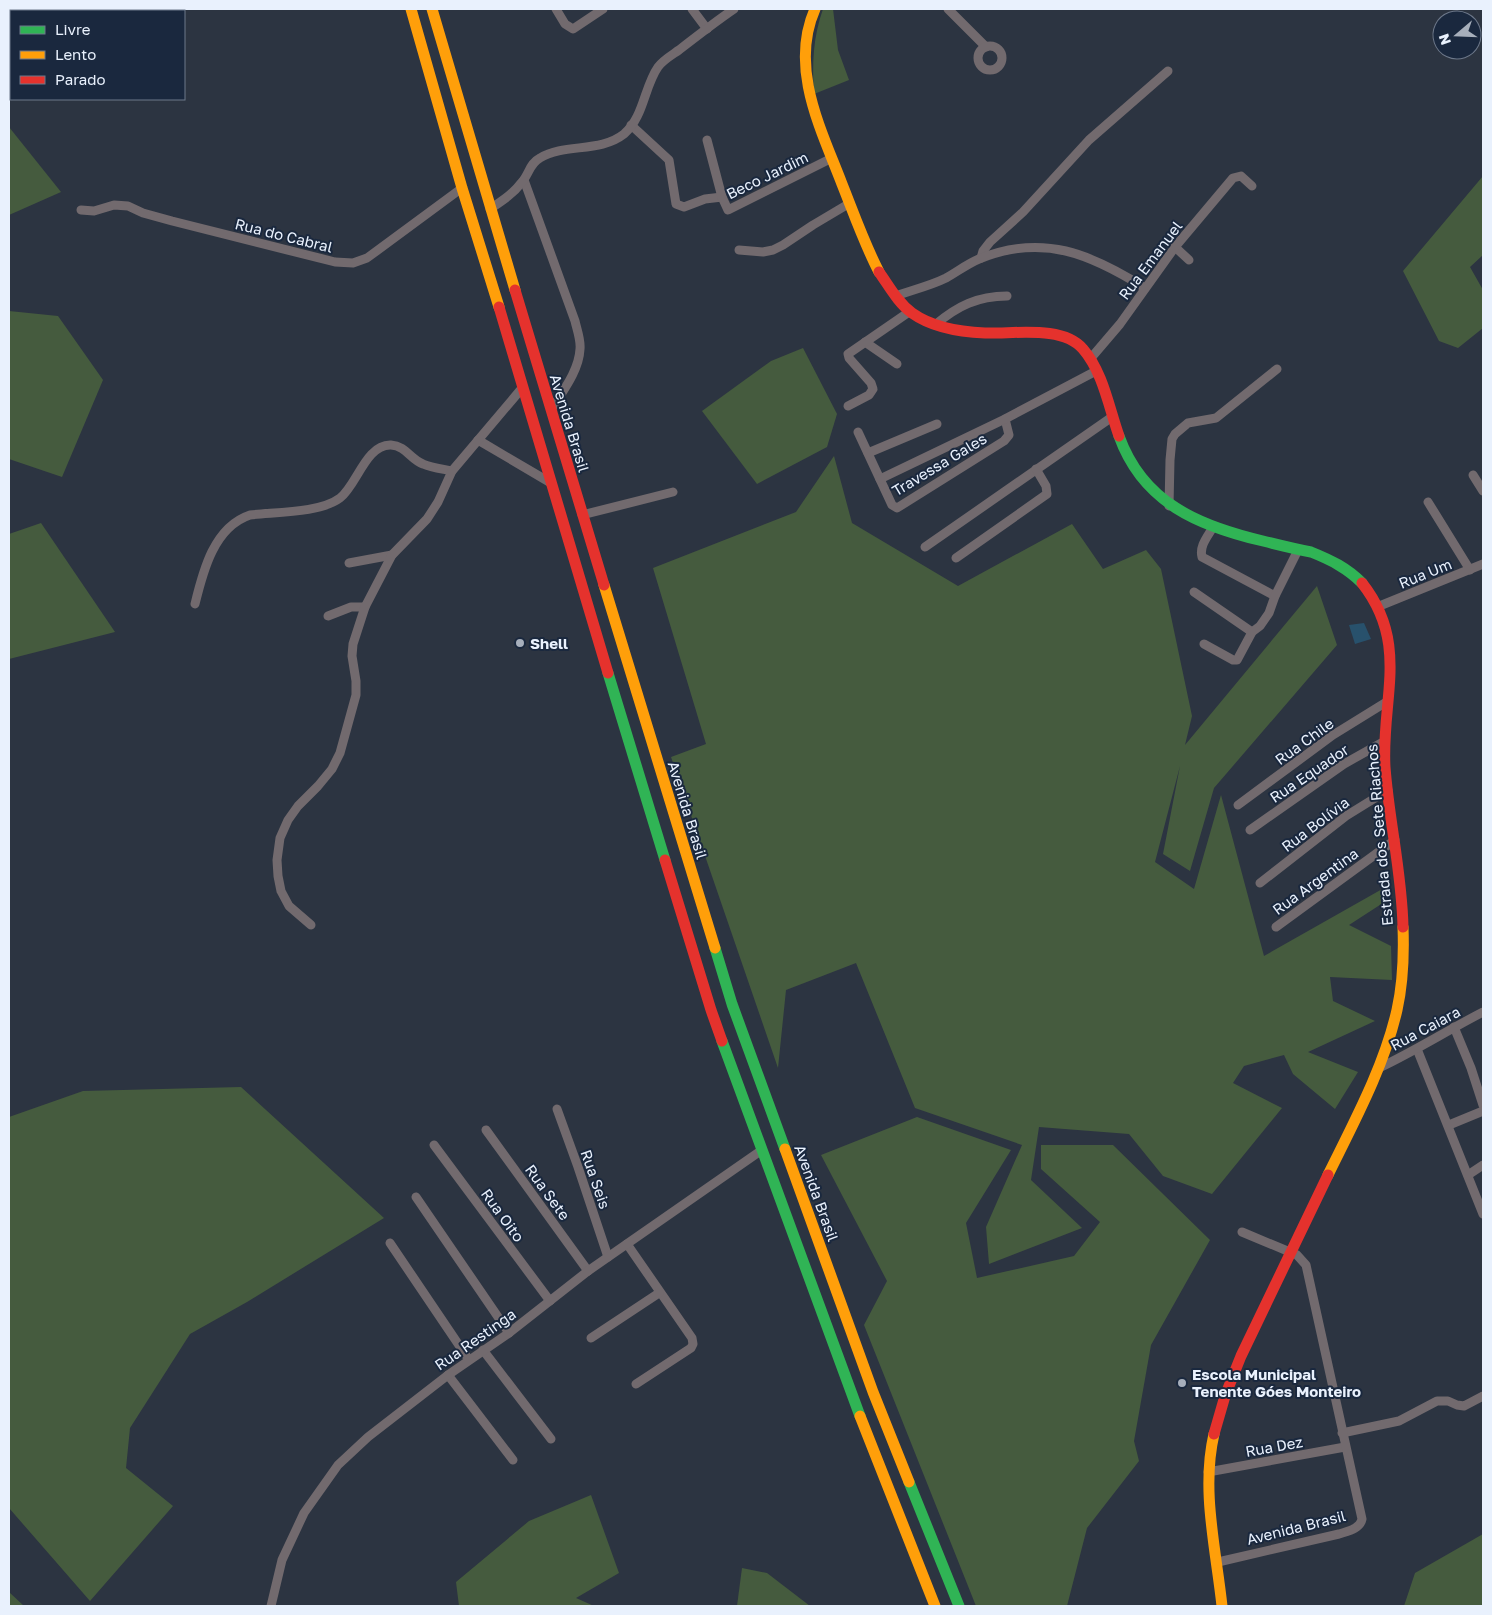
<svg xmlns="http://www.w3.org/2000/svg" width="1492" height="1615" font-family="'Golos Text',sans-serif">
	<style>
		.green { fill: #455b3e }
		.water { fill: #28516c }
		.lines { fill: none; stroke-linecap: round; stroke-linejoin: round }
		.street { stroke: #726a6e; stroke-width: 9 }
		.fast { stroke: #30b455; stroke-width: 11 }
		.slow { stroke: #ff9f0a; stroke-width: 11 }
		.jam { stroke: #e5322d; stroke-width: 11 }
		.poi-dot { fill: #a7afbb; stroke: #1a283e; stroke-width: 2 }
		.labels { text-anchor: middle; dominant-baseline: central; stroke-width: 4; stroke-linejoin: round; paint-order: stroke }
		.street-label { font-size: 15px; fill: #e9f1fd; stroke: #1a283e }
		.poi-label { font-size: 15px; font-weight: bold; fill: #e9f1fd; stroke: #1a283e; text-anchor: start }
	</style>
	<rect width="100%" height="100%" fill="#2c3441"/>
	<g class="green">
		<path d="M823,9H833L838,50L849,80L814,94C812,64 813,37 823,9Z"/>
		<path d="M9,127L61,192L9,215Z"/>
		<path d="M1483,176V255L1470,267L1483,290V328L1458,348L1439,341L1403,271Z"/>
		<path d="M9,311L58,316L103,380L62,477L9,459Z"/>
		<path d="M803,348L837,414L827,447L757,484L702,411L771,361Z"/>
		<path d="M834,456L852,523L958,586L1072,524L1103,569L1146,550L1161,569L1192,716L1185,745L1317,586L1337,645L1214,788L1190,871L1163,854L1180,766L1155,862L1194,889L1221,795L1264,956L1384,888L1386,901L1349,925L1391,946L1392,980L1330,977L1333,1001L1375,1021L1308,1052L1358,1072L1335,1109L1293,1074L1284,1055L1244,1066L1233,1083L1282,1108L1212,1194L1163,1176L1129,1134L1039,1127L1031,1180L1082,1228L989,1264L986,1227L1022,1145L915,1108L856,963L786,990L778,1068L671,757L706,744L653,568L796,512Z"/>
		<path d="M41,523L115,632L9,659V534Z"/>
		<path d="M241,1087L384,1218L247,1302L190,1334L130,1428L126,1468L173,1506L90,1601L9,1508V1117L83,1091Z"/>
		<path d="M917,1117L1011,1150L966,1223L977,1278L1074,1256L1100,1222L1041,1169V1145H1113L1210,1240L1151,1345L1134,1441L1139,1461L1087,1528L1067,1606H976L864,1325L887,1281L821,1155Z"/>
		<path d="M591,1495L619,1573L576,1598L594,1606H459L456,1582L529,1521Z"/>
		<path d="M1483,1534V1606H1404L1415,1573Z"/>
		<path d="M742,1568L767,1573L810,1606H737Z"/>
		<path d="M9,1592L24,1606H9Z"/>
	</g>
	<path class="water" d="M1364,623L1371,639L1355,644L1349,625Z"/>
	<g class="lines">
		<g class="street">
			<path d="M556,9L565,24L573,29L603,9"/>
			<path d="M692,9L707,29"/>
			<path d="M948,9L986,47"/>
			<circle cx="990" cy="58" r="12"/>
			<path d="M631,125L669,160L676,204L684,207L705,199L722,197"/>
			<path d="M707,140L722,197L728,210L832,158"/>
			<path d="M524,180L575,321C577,330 581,340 580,349C579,371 562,392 551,410"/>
			<path d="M490,209C502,201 513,194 522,182C529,174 530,163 540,158C565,143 600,153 624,134C644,117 644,87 658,67C663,60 672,55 679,50C697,36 715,22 734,9"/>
			<path d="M81,210L94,211L114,205L128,206L143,213L172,221L335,262L353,263L367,258L462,188"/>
			<path d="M1175,247L1189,260"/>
			<path d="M739,250L763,252L773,250L783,245L813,225L850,203"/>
			<path d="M981,258L983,251L990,242L1023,212L1089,140L1168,71"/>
			<path d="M895,296C912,290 930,286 946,278C957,272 967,264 979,259C1043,233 1091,254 1145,288"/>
			<path d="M935,325C957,306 978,296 1007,296"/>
			<path d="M865,342L897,364"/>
			<path d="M1091,358L1120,324L1175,247L1233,178L1241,176L1252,186"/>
			<path d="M848,406L869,395L873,389L871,383L849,358L848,354L909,312"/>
			<path d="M858,432L892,505L897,508L1004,441L1009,435L1005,419"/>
			<path d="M478,440L551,483"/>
			<path d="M868,453L937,424"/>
			<path d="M1473,475L1483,491"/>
			<path d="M880,479L1005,419L1096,371"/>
			<path d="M1428,502L1470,570"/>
			<path d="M1169,506L1170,460L1172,439L1175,434L1188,423L1216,418L1277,369"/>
			<path d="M582,515L673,492"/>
			<path d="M1213,527C1208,536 1199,546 1202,557L1275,596"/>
			<path d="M925,547L1112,417"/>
			<path d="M956,558L1047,494L1046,486L1036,469"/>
			<path d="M349,563L392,555"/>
			<path d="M1194,592L1252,632"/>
			<path d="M195,604C203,571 214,527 250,515C275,512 320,513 340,498C357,485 366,444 391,445C406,446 410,459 423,464C432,468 443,469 452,471"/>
			<path d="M1377,607L1483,564"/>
			<path d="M328,616L351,607H365"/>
			<path d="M1204,644L1233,660H1237L1252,632L1260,626L1269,613L1275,596L1298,550"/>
			<path d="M1238,805L1333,735L1388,701"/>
			<path d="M1250,830L1344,764L1385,741"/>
			<path d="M1260,883L1346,816L1388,790"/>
			<path d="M311,925L289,906L281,891L278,876L277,860L280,838L288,820L298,806L318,786L332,769L340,753L356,695V681L352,656L353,644L365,607L392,555L427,519L438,502L452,471L523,387"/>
			<path d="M1276,927L1395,840"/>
			<path d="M1454,1027L1471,1068L1483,1105"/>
			<path d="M1417,1049L1483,1214"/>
			<path d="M1379,1068C1415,1051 1448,1030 1483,1012"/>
			<path d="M557,1109L578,1167L608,1257"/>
			<path d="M1449,1125L1483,1111"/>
			<path d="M486,1130L588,1271"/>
			<path d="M434,1145L550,1301"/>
			<path d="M1468,1175L1483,1165"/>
			<path d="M416,1197L509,1333"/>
			<path d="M390,1243L469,1360"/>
			<path d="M627,1244L692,1338L693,1344L691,1348L636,1384"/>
			<path d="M591,1338L659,1293"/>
			<path d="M483,1350L551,1439"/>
			<path d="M448,1375L513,1460"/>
			<path d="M1342,1433L1399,1421L1437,1401H1448L1457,1405L1464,1406L1483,1396"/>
			<path d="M1208,1472L1345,1447"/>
			<path d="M1218,1562L1339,1534C1348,1531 1360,1529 1362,1519L1306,1265L1297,1255L1242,1232"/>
			<path d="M271,1606L282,1560L304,1513L338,1465L368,1437L448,1375L509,1333L588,1271L762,1150"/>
		</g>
		<g class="fast">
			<path d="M1119,436C1143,503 1199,526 1263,541C1279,545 1295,549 1311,552C1331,560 1347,568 1362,583"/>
			<path d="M608,673L665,860"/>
			<path d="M715,948L732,1004L785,1149"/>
			<path d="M722,1041L860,1416"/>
			<path d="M909,1482L959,1606"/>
		</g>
		<g class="slow">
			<path d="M411,9L462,188L499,307"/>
			<path d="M432,9L515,290"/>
			<path d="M815,9C789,68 821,129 842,184C854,214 864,243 879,272"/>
			<path d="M604,585L715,948"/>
			<path d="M785,1149L873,1392L909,1482"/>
			<path d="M1328,1175C1354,1122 1384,1067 1397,1010C1403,983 1404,954 1403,927"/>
			<path d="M860,1416L935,1606"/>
			<path d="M1214,1434C1201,1490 1216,1549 1222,1606"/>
		</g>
		<g class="jam">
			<path d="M879,272C889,286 898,303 912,313C933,328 960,332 985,333C1014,334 1063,325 1083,349C1103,372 1109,408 1119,436"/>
			<path d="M515,290L604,585"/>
			<path d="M499,307L608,673"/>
			<path d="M1362,583C1410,644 1381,699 1385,767C1389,821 1402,873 1403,927"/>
			<path d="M665,860L711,1010L722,1041"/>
			<path d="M1214,1434L1225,1396L1241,1356L1328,1175"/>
		</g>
	</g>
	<g class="poi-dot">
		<circle cx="520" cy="643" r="5"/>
		<circle cx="1182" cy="1383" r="5"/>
	</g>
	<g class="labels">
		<g class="street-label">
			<text transform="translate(767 175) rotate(-26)">Beco Jardim</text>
			<text transform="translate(284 235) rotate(14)">Rua do Cabral</text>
			<text transform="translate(1150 260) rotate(-53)">Rua Emanuel</text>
			<text transform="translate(570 423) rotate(73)">Avenida Brasil</text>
			<text transform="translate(939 464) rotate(-31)">Travessa Gales</text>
			<text transform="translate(1425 573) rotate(-22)">Rua Um</text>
			<text transform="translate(1304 741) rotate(-36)">Rua Chile</text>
			<text transform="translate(1309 773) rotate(-34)">Rua Equador</text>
			<text transform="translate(688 810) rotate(73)">Avenida Brasil</text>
			<text transform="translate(1315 824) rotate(-37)">Rua Bolívia</text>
			<text transform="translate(1379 835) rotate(-95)">Estrada dos Sete Riachos</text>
			<text transform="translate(1315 881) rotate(-36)">Rua Argentina</text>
			<text transform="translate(1425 1028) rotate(-28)">Rua Caiara</text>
			<text transform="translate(596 1179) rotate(71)">Rua Seis</text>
			<text transform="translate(548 1192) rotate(54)">Rua Sete</text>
			<text transform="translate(817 1193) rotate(70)">Avenida Brasil</text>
			<text transform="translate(503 1215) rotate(54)">Rua Oito</text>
			<text transform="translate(475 1339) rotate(-35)">Rua Restinga</text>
			<text transform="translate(1274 1446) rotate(-10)">Rua Dez</text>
			<text transform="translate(1296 1527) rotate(-14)">Avenida Brasil</text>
		</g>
		<g class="poi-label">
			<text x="530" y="643">Shell</text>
			<text x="1192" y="1374">Escola Municipal<tspan x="1192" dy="17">Tenente Góes Monteiro</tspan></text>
		</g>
	</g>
	<rect width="1492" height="1615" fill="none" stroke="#e9f1fd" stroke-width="20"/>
	<rect x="10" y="10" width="175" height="90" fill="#1a283e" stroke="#6d788a"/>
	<rect x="20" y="26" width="25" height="8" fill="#30b455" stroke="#6d788a"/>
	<text x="55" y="35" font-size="15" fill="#e9f1fd">Livre</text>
	<rect x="20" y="51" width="25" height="8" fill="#ff9f0a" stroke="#6d788a"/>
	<text x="55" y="60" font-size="15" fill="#e9f1fd">Lento</text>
	<rect x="20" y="76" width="25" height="8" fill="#e5322d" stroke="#6d788a"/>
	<text x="55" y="85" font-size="15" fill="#e9f1fd">Parado</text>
	<g transform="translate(1457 35) rotate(251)"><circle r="24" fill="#1a283e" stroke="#6d788a"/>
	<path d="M0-4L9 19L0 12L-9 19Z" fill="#a7afbb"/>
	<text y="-8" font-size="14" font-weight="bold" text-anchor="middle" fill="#e9f1fd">N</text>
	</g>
</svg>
